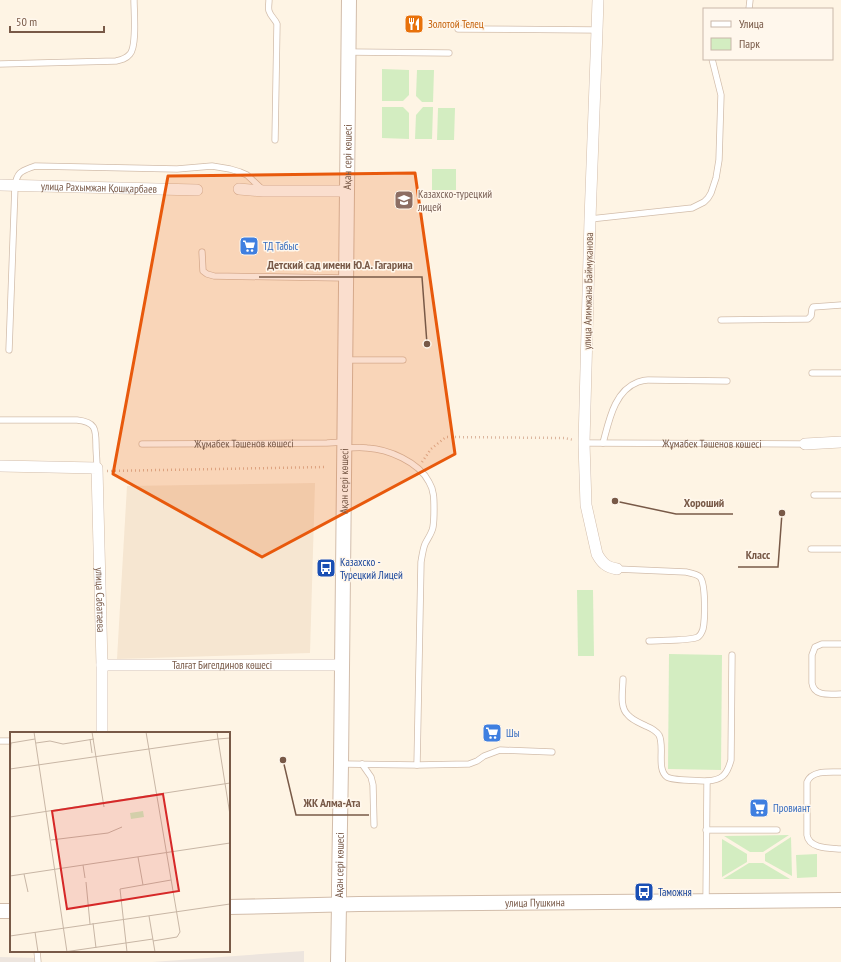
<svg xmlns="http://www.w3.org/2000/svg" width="841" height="962" font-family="'PT Sans Narrow',sans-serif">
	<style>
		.residential { fill: #f6e6d1 }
		.industrial { fill: #ede5de }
		.green { fill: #d3edc1 }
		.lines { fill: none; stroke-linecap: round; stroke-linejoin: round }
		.service-casing { stroke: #d2bdab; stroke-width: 7 }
		.minor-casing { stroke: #d2bdab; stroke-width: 12 }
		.tertiary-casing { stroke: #d2bdab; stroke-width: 16 }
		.path { stroke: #dbb49c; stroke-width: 2.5; stroke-dasharray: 1 3; stroke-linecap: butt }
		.service { stroke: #fff; stroke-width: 5.5 }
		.minor { stroke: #fff; stroke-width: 11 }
		.tertiary { stroke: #fff; stroke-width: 14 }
		.marked { fill: #e8590c; fill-opacity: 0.2; stroke: #e8590c; stroke-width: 3; stroke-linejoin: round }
		.labels { text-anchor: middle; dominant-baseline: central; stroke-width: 3; stroke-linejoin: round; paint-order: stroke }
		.food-label { font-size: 11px; fill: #c56008; stroke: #fff7ec; text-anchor: start }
		.street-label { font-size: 11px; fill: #785947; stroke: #fff7ec }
		.education-label { font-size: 11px; fill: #785e54; stroke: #fff7ec; text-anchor: start }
		.shop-label { font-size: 11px; fill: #366cbe; stroke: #fff7ec; text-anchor: start }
		.transit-label { font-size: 11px; fill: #164399; stroke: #fff7ec; text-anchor: start }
		.inset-road { fill: none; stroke: #c8b6a5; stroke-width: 1 }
		.view { fill: #d62828; fill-opacity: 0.15; stroke: #d62828; stroke-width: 2 }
		.inset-edge { fill: none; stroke: #785947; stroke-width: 2 }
		.leader { fill: none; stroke: #785947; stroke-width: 1.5 }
		.callout-dot { fill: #785947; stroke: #fff7ec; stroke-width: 1.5 }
		.callout-label { font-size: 12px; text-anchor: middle; font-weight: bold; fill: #785947; stroke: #fff7ec; stroke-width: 3; stroke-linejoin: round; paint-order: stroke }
	</style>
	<rect width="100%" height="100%" fill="#fef4e4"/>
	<path class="residential" d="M315,483L310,653L117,659L127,486Z"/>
	<g class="industrial">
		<path d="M304,951V962H152Z"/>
		<path d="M0,957L37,958V962H0Z"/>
	</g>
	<g class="green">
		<path d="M382,69L409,70V95L403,101H382Z"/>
		<path d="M417,70H434L433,102H422L416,96Z"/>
		<path d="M382,107H403L409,113V139L382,138Z"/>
		<path d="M423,107H433L432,139H415L416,115Z"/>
		<path d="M438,108H455L454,140H437Z"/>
		<rect x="432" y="169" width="24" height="21"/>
		<path d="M577,590H593L594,656H578Z"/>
		<path d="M669,654L722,655L721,770L668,769Z"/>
		<path d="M789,835L763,852H750L724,836Z"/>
		<path d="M791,837L792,876L765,861V854Z"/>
		<path d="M722,839L747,854V862L722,877Z"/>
		<path d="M817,854V877L797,878L796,855Z"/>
		<path d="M749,863H763L790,879H723Z"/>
	</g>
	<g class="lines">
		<g class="service-casing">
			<g id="service">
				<path d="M269,0C269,4 268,8 269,11C271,17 275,19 277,24L275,140"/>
				<path d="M749,9L750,0"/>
				<path d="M458,29L597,30"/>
				<path d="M348,52L449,53"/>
				<path d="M0,64L116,61C121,60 126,59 130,54C137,46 134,12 134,0"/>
				<path d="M590,219L692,208L704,202L708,198L711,193L716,178L719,160L721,95L712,59"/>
				<path d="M202,252L203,271L207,274L214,276L346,278"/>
				<path d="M721,320L808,319L811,316L812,309L813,307L841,305"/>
				<path d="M9,350L15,186C17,171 22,171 35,166L177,169L212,166L230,169L240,172L247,175L262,189"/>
				<path d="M346,360H403"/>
				<path d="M812,373H841"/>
				<path d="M0,420H77C95,422 96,428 96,445C96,452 97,460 97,468"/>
				<path id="s1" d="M584,443L805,444"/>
				<path d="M603,443C609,421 614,391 638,382C641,381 645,380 648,380L727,381"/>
				<path id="s2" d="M142,444L327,443L344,442"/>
				<path d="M345,448C352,448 360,447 367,448C388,449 419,462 429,482C434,490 434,499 434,509C434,515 434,521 433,527C432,533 428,538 425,544C423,549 422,556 421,562L417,765"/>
				<path d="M814,495H841"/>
				<path d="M811,549H841"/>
				<path d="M617,569L686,572C691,573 697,574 700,577C706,584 705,620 703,629C702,632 701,635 698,637C691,641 658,640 649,641"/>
				<path d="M841,644H822L815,647L812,655V683C814,697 830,694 841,694"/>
				<path d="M623,679C623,690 619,707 628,715C632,720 640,723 646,726C651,728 656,731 659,735C665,746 656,769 667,777C673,781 698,780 707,781L706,901"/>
				<path d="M0,741H11"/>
				<path d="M342,764L417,765L469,764L477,761L484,756L500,750L552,752"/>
				<path d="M362,764L371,777L373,785L374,825"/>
				<path d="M841,772C830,772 812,770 807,782V835C809,849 830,848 841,849"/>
				<path d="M707,781C722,780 727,775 731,760L732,655"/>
				<path d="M706,830H777"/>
				<path d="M37,951L38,962"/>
			</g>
		</g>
		<g class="minor-casing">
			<g id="minor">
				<path d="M598,0L597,30L590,219L584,443L586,505L597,554C602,563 606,567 617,569"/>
				<path id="s3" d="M0,185L197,190"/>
				<path d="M239,189L263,191H346"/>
				<path d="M805,444L841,442"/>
				<path id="s4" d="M0,466L97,468L102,665V733"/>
				<path id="s5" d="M102,665H342"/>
			</g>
		</g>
		<g class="tertiary-casing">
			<g id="tertiary">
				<path id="s6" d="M229,907L359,904L841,900"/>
				<path d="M0,911H11"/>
				<path id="s7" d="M338,962L339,905V885L341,764L349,0"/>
			</g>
		</g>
		<g class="path">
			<path d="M422,462L431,449L446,437L564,438L574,440"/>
			<path d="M107,471L326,467"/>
		</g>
		<use href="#service" class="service"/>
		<use href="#minor" class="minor"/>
		<use href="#tertiary" class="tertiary"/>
	</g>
	<path class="marked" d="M415,173L455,454L262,557L113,474L168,176Z"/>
	<defs>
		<g id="restaurant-square" transform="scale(1)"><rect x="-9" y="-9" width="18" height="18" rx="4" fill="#e8710a" stroke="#fff7ec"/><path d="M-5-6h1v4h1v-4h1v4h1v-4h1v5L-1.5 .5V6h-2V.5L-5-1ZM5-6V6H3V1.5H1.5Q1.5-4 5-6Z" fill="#fff"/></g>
		<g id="university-square" transform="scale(1)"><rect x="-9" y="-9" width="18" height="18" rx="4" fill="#8d6e63" stroke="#fff7ec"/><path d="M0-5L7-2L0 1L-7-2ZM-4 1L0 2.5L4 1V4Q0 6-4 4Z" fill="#fff"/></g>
		<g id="supermarket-square" transform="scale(1)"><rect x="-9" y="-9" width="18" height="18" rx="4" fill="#3f7fe0" stroke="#fff7ec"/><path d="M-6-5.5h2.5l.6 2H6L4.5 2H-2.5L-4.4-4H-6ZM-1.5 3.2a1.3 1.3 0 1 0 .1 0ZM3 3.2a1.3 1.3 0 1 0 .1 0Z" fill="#fff"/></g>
		<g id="bus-square" transform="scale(1)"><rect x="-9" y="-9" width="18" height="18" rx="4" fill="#1a4fb4" stroke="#fff7ec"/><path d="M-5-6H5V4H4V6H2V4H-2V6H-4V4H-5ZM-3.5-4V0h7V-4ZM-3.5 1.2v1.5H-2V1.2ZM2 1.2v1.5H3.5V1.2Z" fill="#fff"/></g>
	</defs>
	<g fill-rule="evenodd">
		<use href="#restaurant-square" x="414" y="24"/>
		<use href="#university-square" x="404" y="200"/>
		<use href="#supermarket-square" x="249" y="246"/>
		<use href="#bus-square" x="326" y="568"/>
		<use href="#supermarket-square" x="492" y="733"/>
		<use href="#supermarket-square" x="759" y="808"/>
		<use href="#bus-square" x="644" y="892"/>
	</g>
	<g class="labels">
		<g class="food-label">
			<text x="428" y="24">Золотой Телец</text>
		</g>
		<g class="street-label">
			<text stroke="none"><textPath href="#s7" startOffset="805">Ақан сері көшесі</textPath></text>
			<text stroke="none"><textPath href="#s3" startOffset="99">улица Рахымжан Қошқарбаев</textPath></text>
			<text transform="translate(588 291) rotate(-89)">улица Алимжана Баймуканова</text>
			<text stroke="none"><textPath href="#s1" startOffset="128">Жұмабек Тәшенов көшесі</textPath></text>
			<text stroke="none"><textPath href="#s2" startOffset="102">Жұмабек Тәшенов көшесі</textPath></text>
			<text stroke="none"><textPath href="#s7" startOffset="481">Ақан сері көшесі</textPath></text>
			<text stroke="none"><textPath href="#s4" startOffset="229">улица Сабатаева</textPath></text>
			<text stroke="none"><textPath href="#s5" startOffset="120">Талғат Бигелдинов көшесі</textPath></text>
			<text stroke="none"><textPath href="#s7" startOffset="97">Ақан сері көшесі</textPath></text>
			<text stroke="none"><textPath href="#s6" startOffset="306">улица Пушкина</textPath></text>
		</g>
		<g class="education-label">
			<text x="418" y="194">Казахско-турецкий<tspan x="418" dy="13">лицей</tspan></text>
		</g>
		<g class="shop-label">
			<text x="263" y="246">ТД Табыс</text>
			<text x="506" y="733">Шы</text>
			<text x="773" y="808">Провиант</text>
		</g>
		<g class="transit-label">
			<text x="340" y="562">Казахско -<tspan x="340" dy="13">Турецкий Лицей</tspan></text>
			<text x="658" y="892">Таможня</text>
		</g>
	</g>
	<g transform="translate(10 732)">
		<rect width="220" height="220" fill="#fef4e4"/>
		<path d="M133,79L134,85L121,87L120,81Z" fill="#d3edc1"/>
		<path class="inset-road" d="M24,0L57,220M82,0L94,75M136,0L170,200L167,205L143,209M207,0L208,7L220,6M80,7L82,21M26,11L40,9L53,12L84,7M0,25L1,11L25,7M0,37L208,7L220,83M0,85L220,51M41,108L98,101L112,95M128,125L133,153M73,133L75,146M14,142L18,160M0,144L220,111M76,150L80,192M139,184L145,220M83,191L86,216M25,200L28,220M0,204L220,172M54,220L143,207M117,220L110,157L161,148"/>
		<path class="view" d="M153,62L169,159L57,177L42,79Z"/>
		<rect width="220" height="220" class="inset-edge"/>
	</g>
	<path class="leader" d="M427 344L422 277H259M615 501L676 514H733M782 513L778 567H738M283 760L296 815H369"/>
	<g class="callout-dot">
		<circle cx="427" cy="344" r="4"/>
		<circle cx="615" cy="501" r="4"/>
		<circle cx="782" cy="513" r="4"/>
		<circle cx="283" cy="760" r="4"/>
	</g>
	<g class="callout-label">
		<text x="340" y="269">Детский сад имени Ю.А. Гагарина</text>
		<text x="704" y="507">Хороший</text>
		<text x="758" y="559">Класс</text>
		<text x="332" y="807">ЖК Алма-Ата</text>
	</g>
	<rect x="703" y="8" width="130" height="52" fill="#fff7ec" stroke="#c9b8aa"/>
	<rect x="711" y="21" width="20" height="6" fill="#ffffff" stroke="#c9b8aa"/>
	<text x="739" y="28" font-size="12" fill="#785947">Улица</text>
	<rect x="711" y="38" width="20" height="12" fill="#d3edc1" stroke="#c9b8aa"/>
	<text x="739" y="48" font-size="12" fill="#785947">Парк</text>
	<path d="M10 26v6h94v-6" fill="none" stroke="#785947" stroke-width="2"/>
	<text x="16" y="26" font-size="12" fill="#785947" stroke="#fff7ec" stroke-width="3" paint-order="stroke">50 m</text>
</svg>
